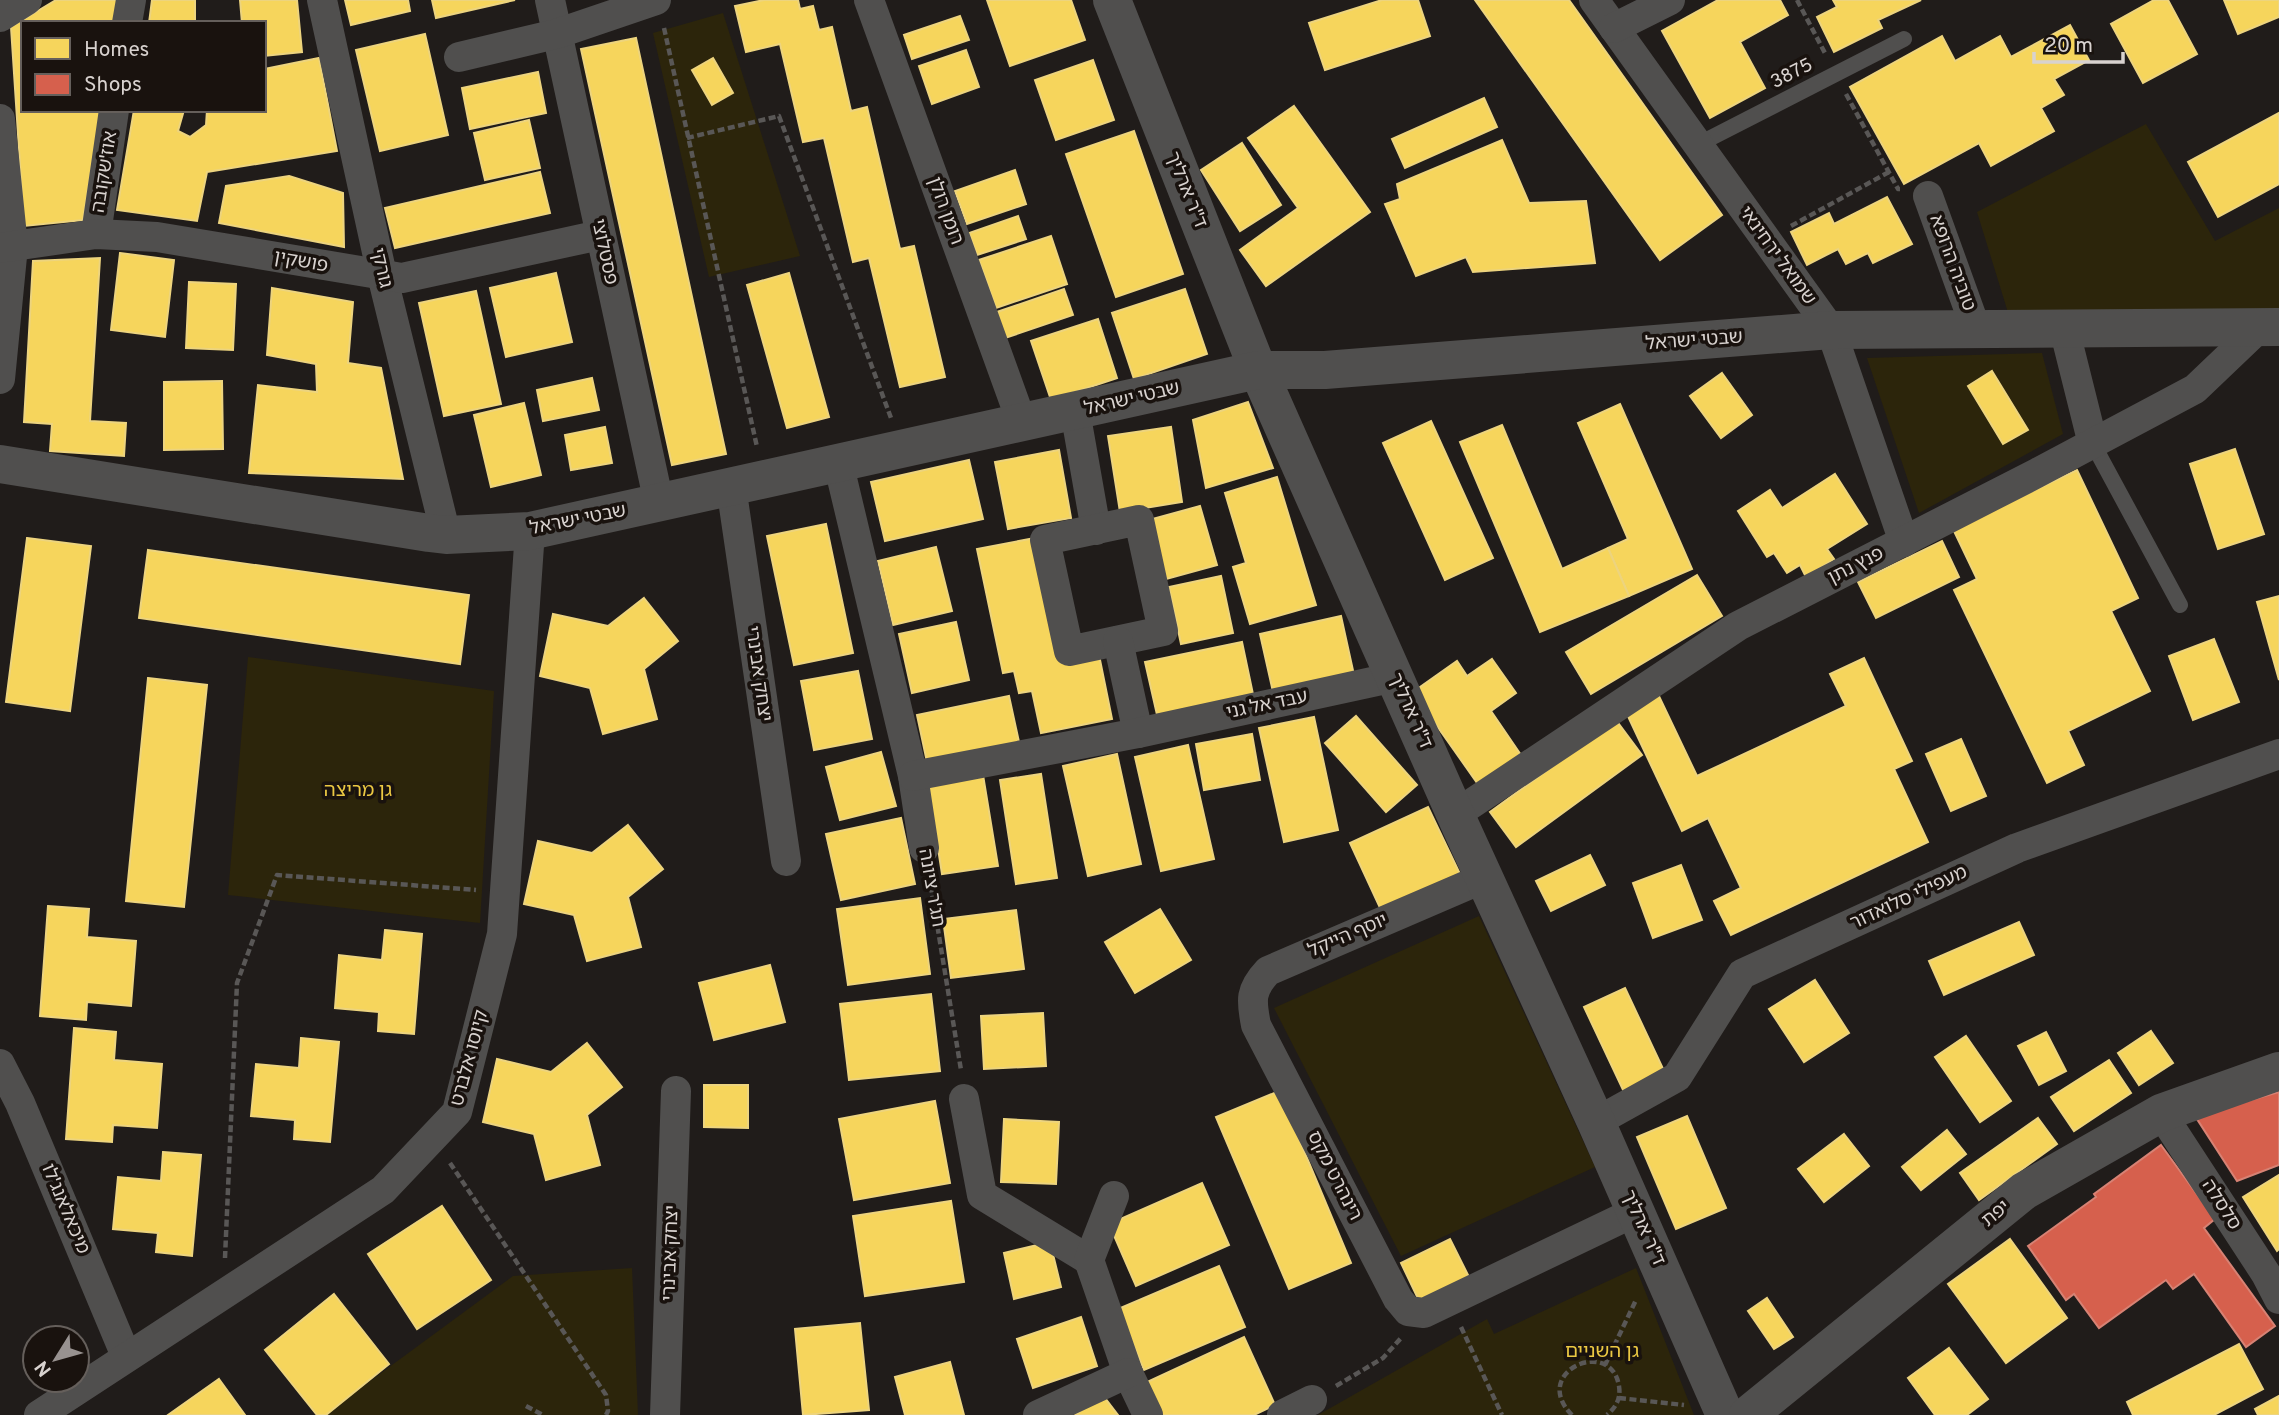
<svg xmlns="http://www.w3.org/2000/svg" width="2279" height="1415" font-family="Overpass,'Noto Sans Hebrew',sans-serif">
	<style>
		.green { fill: #2c250b }
		.homes { fill: #f6d55c; stroke: #edd47e; stroke-width: 2 }
		.shops { fill: #d6604d; stroke: #d78274; stroke-width: 2 }
		.lines { fill: none; stroke-linecap: round; stroke-linejoin: round }
		.path { stroke: #595756; stroke-width: 4.5; stroke-dasharray: 7 3.5; stroke-linecap: butt }
		.service { stroke: #504f4e; stroke-width: 16 }
		.minor { stroke: #504f4e; stroke-width: 30 }
		.tertiary { stroke: #504f4e; stroke-width: 38 }
		.labels { text-anchor: middle; dominant-baseline: central; stroke-width: 7; stroke-linejoin: round; paint-order: stroke }
		.street-label { font-size: 19px; fill: #d8d2cf; stroke: #19120e }
		.park-label { font-size: 19px; fill: #ebc843; stroke: #19120e }
	</style>
	<rect width="100%" height="100%" fill="#201c1a"/>
	<g class="green">
		<path d="M723,13L800,256L709,277L653,33Z"/>
		<path d="M2146,124L2215,241L2279,208V316L2010,319L1977,212Z"/>
		<path d="M2042,353L2063,434L1919,513L1867,358Z"/>
		<path d="M248,657L494,691L480,923L228,895Z"/>
		<path d="M1479,916L1595,1167L1401,1256L1274,1008Z"/>
		<path d="M632,1268L638,1415H324L513,1276Z"/>
		<path d="M1636,1268L1694,1415H1318L1487,1319L1494,1334Z"/>
	</g>
	<g class="homes">
		<path d="M56,0H118L115,23H23V110H101L83,220L24,226L11,27Z"/>
		<path d="M152,0H195V23H149Z"/>
		<path d="M240,0H297L302,52L264,56V23H242Z"/>
		<path d="M345,0H408L410,11L351,25Z"/>
		<path d="M432,0H515L436,18Z"/>
		<path d="M764,0H798L800,9L813,6L819,30L832,27L851,111L867,107L900,249L914,246L945,377L900,387L869,258L853,262L824,138L803,142L780,44L746,52L735,6Z"/>
		<path d="M987,0H1071L1085,40L1010,66Z"/>
		<path d="M1382,0H1418L1430,36L1325,70L1309,23Z"/>
		<path d="M1475,0H1569L1722,215L1660,260Z"/>
		<path d="M1718,0H1780L1788,15L1740,42L1765,88L1710,118L1662,31Z"/>
		<path d="M1833,0H1921L1878,20L1882,28L1834,52L1817,17L1837,7Z"/>
		<path d="M2154,0H2168L2197,54L2143,83L2111,24Z"/>
		<path d="M2224,0H2279V17L2238,34Z"/>
		<path d="M960,16L969,40L912,59L904,35Z"/>
		<path d="M2070,25L2089,60L2054,79L2064,95L2041,108L2054,131L1991,166L1979,143L1904,184L1850,87L1942,36L1955,61L2000,36L2011,57Z"/>
		<path d="M425,34L448,135L380,151L356,50Z"/>
		<path d="M636,38L726,454L672,465L581,49Z"/>
		<path d="M966,50L979,87L932,104L919,66Z"/>
		<path d="M319,58L337,151L207,172L197,221L117,210L134,110H184L178,131L190,137L206,125L207,110H264V69Z"/>
		<path d="M713,58L733,93L712,105L692,70Z"/>
		<path d="M1093,60L1114,120L1056,140L1035,80Z"/>
		<path d="M538,72L546,113L470,129L462,88Z"/>
		<path d="M1484,98L1497,127L1405,168L1392,139Z"/>
		<path d="M1294,106L1370,212L1266,286L1240,250L1298,208L1248,138Z"/>
		<path d="M2279,113V184L2218,217L2188,162Z"/>
		<path d="M529,120L540,168L485,180L474,133Z"/>
		<path d="M1134,131L1183,274L1116,297L1066,154Z"/>
		<path d="M1502,140L1529,203L1586,201L1595,263L1473,272L1466,257L1416,276L1385,204L1400,199L1397,184Z"/>
		<path d="M1242,143L1281,205L1240,231L1201,170Z"/>
		<path d="M1015,170L1026,204L967,224L955,191Z"/>
		<path d="M540,172L550,213L395,248L385,208Z"/>
		<path d="M289,176L343,193L344,247L219,223L226,186Z"/>
		<path d="M1887,197L1912,244L1873,263L1868,253L1846,264L1838,249L1807,265L1791,232L1829,213L1834,224Z"/>
		<path d="M1018,216L1026,239L977,255L969,233Z"/>
		<path d="M1051,236L1067,284L996,308L979,260Z"/>
		<path d="M120,253L174,260L165,337L111,330Z"/>
		<path d="M100,258L90,421L126,423L124,456L50,451L52,424L24,422L33,261Z"/>
		<path d="M556,273L572,342L506,357L490,288Z"/>
		<path d="M789,273L829,417L787,428L747,285Z"/>
		<path d="M189,282L236,284L233,350L186,348Z"/>
		<path d="M272,288L353,302L348,363L381,368L403,479L249,473L258,385L317,392L316,364L267,355Z"/>
		<path d="M1064,289L1073,315L1005,338L997,312Z"/>
		<path d="M1185,289L1207,354L1134,379L1112,313Z"/>
		<path d="M476,291L501,404L444,416L419,303Z"/>
		<path d="M1098,319L1117,378L1051,400L1031,341Z"/>
		<path d="M1992,371L2028,430L2003,444L1968,386Z"/>
		<path d="M1722,373L1752,415L1721,438L1690,396Z"/>
		<path d="M592,378L599,410L543,421L537,390Z"/>
		<path d="M222,381L223,449L164,450V382Z"/>
		<path d="M1248,402L1273,468L1206,488L1193,420Z"/>
		<path d="M524,403L541,475L491,487L474,415Z"/>
		<path d="M1620,404L1692,569L1629,596L1608,548L1628,539L1578,423Z"/>
		<path d="M1431,421L1493,558L1445,580L1383,443Z"/>
		<path d="M1502,425L1562,569L1608,548L1629,596L1540,632L1460,442Z"/>
		<path d="M605,427L612,463L571,470L565,435Z"/>
		<path d="M1171,427L1182,502L1120,512L1108,436Z"/>
		<path d="M2235,449L2264,534L2218,549L2190,464Z"/>
		<path d="M1059,450L1071,518L1008,529L995,462Z"/>
		<path d="M969,460L983,519L885,541L871,482Z"/>
		<path d="M2077,470L2138,598L2111,611L2150,691L2068,731L2084,765L2047,783L1954,590L1977,579L1953,529Z"/>
		<path d="M1835,474L1867,524L1827,549L1834,559L1806,577L1800,565L1787,573L1774,553L1767,557L1738,511L1770,490L1782,508Z"/>
		<path d="M1277,477L1316,605L1250,624L1233,567L1246,563L1225,493Z"/>
		<path d="M1200,506L1217,565L1166,579L1149,520Z"/>
		<path d="M826,524L853,653L794,665L767,536Z"/>
		<path d="M27,538L91,546L70,711L6,702Z"/>
		<path d="M1035,538L1061,663L1099,655L1112,719L1041,733L1032,691L1019,693L1014,671L1003,673L977,549Z"/>
		<path d="M1942,541L1959,577L1876,618L1858,582Z"/>
		<path d="M936,547L952,611L893,625L878,561Z"/>
		<path d="M148,550L469,595L460,664L139,618Z"/>
		<path d="M1697,575L1722,616L1591,694L1566,652Z"/>
		<path d="M1221,576L1233,633L1181,644L1169,587Z"/>
		<path d="M2279,596V680L2257,602Z"/>
		<path d="M644,598L678,641L644,669L657,719L603,734L590,688L540,676L553,614L608,626Z"/>
		<path d="M1341,616L1354,675L1273,692L1260,634Z"/>
		<path d="M956,622L969,680L912,693L899,634Z"/>
		<path d="M2214,639L2239,702L2193,720L2169,656Z"/>
		<path d="M1242,642L1254,699L1158,719L1145,662Z"/>
		<path d="M1864,658L1912,761L1894,769L1928,842L1731,935L1714,901L1741,888L1708,818L1682,831L1625,710L1658,694L1697,776L1846,706L1830,674Z"/>
		<path d="M1492,659L1516,693L1491,711L1523,758L1480,787L1413,692L1457,661L1467,676Z"/>
		<path d="M858,671L872,739L814,750L801,681Z"/>
		<path d="M148,678L207,685L184,907L126,901Z"/>
		<path d="M1009,696L1019,742L927,762L917,715Z"/>
		<path d="M1356,716L1417,785L1386,812L1325,743Z"/>
		<path d="M1314,717L1338,830L1284,842L1259,728Z"/>
		<path d="M1616,720L1642,755L1516,847L1490,812Z"/>
		<path d="M1252,734L1260,780L1204,790L1196,744Z"/>
		<path d="M1961,739L1986,796L1951,811L1926,754Z"/>
		<path d="M1188,745L1214,859L1161,871L1135,757Z"/>
		<path d="M881,752L896,806L840,820L826,767Z"/>
		<path d="M1117,754L1141,864L1088,876L1063,766Z"/>
		<path d="M1041,774L1057,878L1016,884L1000,780Z"/>
		<path d="M983,775L998,866L942,874L928,784Z"/>
		<path d="M1428,807L1460,874L1381,910L1350,843Z"/>
		<path d="M901,818L915,884L841,900L826,834Z"/>
		<path d="M628,825L663,869L628,897L641,947L587,961L574,915L524,904L538,841L592,853Z"/>
		<path d="M1590,855L1605,885L1551,911L1536,881Z"/>
		<path d="M1681,865L1702,920L1653,938L1633,883Z"/>
		<path d="M920,898L930,974L848,985L837,909Z"/>
		<path d="M48,906L89,909L87,937L136,941L131,1006L87,1002L86,1020L40,1016Z"/>
		<path d="M1160,909L1191,960L1135,993L1105,942Z"/>
		<path d="M1016,910L1024,969L951,978L943,919Z"/>
		<path d="M2019,922L2034,955L1944,995L1929,961Z"/>
		<path d="M385,930L422,934L414,1034L378,1031L379,1012L335,1008L339,955L382,960Z"/>
		<path d="M770,965L785,1022L714,1040L699,983Z"/>
		<path d="M1815,980L1849,1033L1804,1062L1769,1009Z"/>
		<path d="M1625,988L1665,1073L1624,1092L1584,1007Z"/>
		<path d="M931,994L940,1071L849,1080L840,1004Z"/>
		<path d="M1043,1013L1046,1066L984,1069L981,1016Z"/>
		<path d="M74,1028L116,1032L114,1060L162,1064L157,1128L113,1125L112,1142L66,1139Z"/>
		<path d="M2151,1031L2173,1063L2139,1085L2118,1053Z"/>
		<path d="M2046,1032L2066,1071L2039,1085L2018,1046Z"/>
		<path d="M1966,1036L2011,1101L1980,1122L1935,1057Z"/>
		<path d="M301,1038L339,1042L330,1142L294,1139L295,1120L251,1116L256,1064L299,1068Z"/>
		<path d="M587,1043L622,1087L587,1115L600,1165L546,1180L534,1134L483,1122L497,1059L551,1072Z"/>
		<path d="M2109,1060L2131,1093L2074,1131L2051,1097Z"/>
		<path d="M704,1085H748V1128L704,1127Z"/>
		<path d="M1279,1091L1351,1263L1289,1289L1216,1117Z"/>
		<path d="M935,1101L950,1183L854,1200L839,1119Z"/>
		<path d="M1687,1116L1726,1208L1676,1229L1637,1137Z"/>
		<path d="M2038,1118L2057,1144L1979,1200L1960,1173Z"/>
		<path d="M1004,1119L1059,1122L1056,1184L1001,1182Z"/>
		<path d="M1947,1130L1966,1154L1921,1190L1902,1167Z"/>
		<path d="M1844,1134L1869,1166L1824,1202L1798,1169Z"/>
		<path d="M163,1152L201,1155L192,1256L156,1252L158,1233L113,1229L118,1177L161,1181Z"/>
		<path d="M2279,1175V1249L2277,1251L2243,1197Z"/>
		<path d="M1202,1183L1229,1245L1136,1286L1109,1224Z"/>
		<path d="M951,1201L964,1282L865,1296L853,1216Z"/>
		<path d="M442,1206L491,1280L417,1329L368,1254Z"/>
		<path d="M1450,1239L1472,1283L1422,1307L1401,1263Z"/>
		<path d="M2010,1239L2067,1318L2006,1363L1948,1284Z"/>
		<path d="M1050,1242L1061,1287L1014,1299L1004,1253Z"/>
		<path d="M1219,1266L1245,1327L1144,1370L1118,1309Z"/>
		<path d="M334,1294L389,1364L326,1415H317L265,1350Z"/>
		<path d="M1767,1298L1793,1337L1774,1349L1748,1311Z"/>
		<path d="M1081,1317L1097,1366L1033,1388L1017,1339Z"/>
		<path d="M860,1323L869,1410L803,1415L795,1329Z"/>
		<path d="M1244,1337L1275,1405L1254,1415H1160L1145,1383Z"/>
		<path d="M2239,1344L2263,1389L2214,1415H2133L2127,1402Z"/>
		<path d="M1949,1348L1988,1399L1967,1415H1935L1908,1378Z"/>
		<path d="M950,1362L964,1415H905L895,1377Z"/>
		<path d="M219,1379L245,1415H168Z"/>
		<path d="M1102,1394L1118,1415H1075Z"/>
		<path d="M2279,1396V1415H2258L2255,1409Z"/>
	</g>
	<g class="shops">
		<path d="M2279,1092V1165L2237,1181L2195,1116Z"/>
		<path d="M2161,1145L2215,1219L2204,1228L2275,1326L2246,1347L2194,1274L2173,1289L2166,1280L2099,1328L2074,1294L2066,1300L2028,1246L2096,1197L2094,1194Z"/>
	</g>
	<g class="lines">
		<g class="path">
			<path d="M1797,0L1826,55"/>
			<path d="M664,28L757,447"/>
			<path d="M1846,94L1898,189H1900"/>
			<path d="M687,138L779,116L891,418"/>
			<path d="M1791,226L1889,172"/>
			<path d="M929,875L961,1070"/>
			<path d="M450,1163L606,1395L608,1411L606,1415"/>
			<path d="M225,1258L237,983L277,875L476,890"/>
			<path d="M1461,1327L1502,1415"/>
			<path d="M1605,1365L1636,1300"/>
			<path d="M1336,1386L1383,1358L1402,1337"/>
			<path d="M1619,1398L1684,1405"/>
			<path d="M526,1406L543,1415"/>
			<path d="M1572,1415C1529,1372 1611,1336 1619,1386C1621,1399 1616,1407 1607,1415"/>
		</g>
		<g class="service">
			<path d="M1697,145L1904,39"/>
			<path d="M2093,444L2180,605"/>
		</g>
		<g class="minor">
			<path d="M322,0L382,275L446,535"/>
			<path d="M550,0L659,503"/>
			<path d="M869,0L1022,423"/>
			<path d="M1594,0L1831,330L1904,542"/>
			<path d="M0,17L27,0"/>
			<path d="M127,23L131,0"/>
			<path d="M1614,28L1670,0"/>
			<path d="M459,57L556,34L656,0"/>
			<path d="M0,119L13,246L0,379"/>
			<path d="M1928,196L1976,329"/>
			<path d="M96,234L114,110"/>
			<path d="M0,248L96,234L157,237L402,278L600,235"/>
			<path d="M2064,328L2093,444"/>
			<path d="M1075,411L1096,530"/>
			<path d="M838,462L913,776L924,848"/>
			<path d="M731,486L786,861"/>
			<path d="M1139,520L1163,631L1069,651L1045,540Z"/>
			<path d="M1118,641L1138,733"/>
			<path d="M913,776L1138,733L1395,677"/>
			<path d="M1456,814L1738,626L2037,473L2195,389L2260,327"/>
			<path d="M1484,878L1268,971C1250,990 1251,1000 1256,1025L1398,1299L1408,1311L1424,1313L1635,1212"/>
			<path d="M0,1064L20,1103L126,1356"/>
			<path d="M964,1099L982,1195L1089,1260"/>
			<path d="M2161,1113L2266,1274L2279,1299"/>
			<path d="M1596,1122L1677,1077L1742,974L2017,848L2279,754"/>
			<path d="M1114,1196L1089,1260L1128,1373L1148,1415"/>
			<path d="M39,1415L383,1190L457,1112L502,934L530,531"/>
			<path d="M665,1415L676,1091"/>
			<path d="M1038,1415L1128,1373"/>
			<path d="M1282,1415L1312,1400"/>
		</g>
		<g class="tertiary">
			<path d="M1112,0L1258,370L1460,825L1596,1122L1725,1415"/>
			<path d="M0,464L429,533L446,535L530,531L1258,370H1325L1831,330L2279,327"/>
			<path d="M1748,1415L2024,1191L2161,1113L2279,1071"/>
		</g>
	</g>
	<g class="labels">
		<g class="street-label">
			<text transform="translate(1792 74) rotate(-27)">3875</text>
			<text transform="translate(105 172) rotate(-81)">אוז'שקובה</text>
			<text transform="translate(1186 190) rotate(68)">ד"ר ארליך</text>
			<text transform="translate(945 211) rotate(70)">רומן רולן</text>
			<text transform="translate(604 252) rotate(78)">פסטלוצי</text>
			<text transform="translate(1777 256) rotate(54)">שמואל ירחינאי</text>
			<text transform="translate(301 262) rotate(10)">פושקין</text>
			<text transform="translate(1952 263) rotate(70)">טוביה הרופא</text>
			<text transform="translate(381 268) rotate(77)">גורקי</text>
			<text transform="translate(1694 341) rotate(-4)">שבטי ישראל</text>
			<text transform="translate(1132 399) rotate(-13)">שבטי ישראל</text>
			<text transform="translate(578 520) rotate(-11)">שבטי ישראל</text>
			<text transform="translate(1856 566) rotate(-27)">פנץ נתן</text>
			<text transform="translate(758 674) rotate(82)">יצחק אבינרי</text>
			<text transform="translate(1267 705) rotate(-12)">עבד אל גני</text>
			<text transform="translate(1410 711) rotate(66)">ד"ר ארליך</text>
			<text transform="translate(931 888) rotate(80)">תג'ר ציונה</text>
			<text transform="translate(1909 898) rotate(-25)">מעפילי סלואדור</text>
			<text transform="translate(1348 936) rotate(-23)">יוסף הייקל</text>
			<text transform="translate(470 1058) rotate(-75)">קיוסו אלברט</text>
			<text transform="translate(1334 1176) rotate(63)">רינהרט מקס</text>
			<text transform="translate(2221 1205) rotate(57)">סלסלה</text>
			<text transform="translate(65 1209) rotate(67)">מיכאלאנג'לו</text>
			<text transform="translate(1996 1214) rotate(-39)">יפת</text>
			<text transform="translate(1643 1228) rotate(66)">ד"ר ארליך</text>
			<text transform="translate(671 1253) rotate(-88)">יצחק אבינרי</text>
		</g>
		<g class="park-label">
			<text x="358" y="791">גן מריצה</text>
			<text x="1602" y="1352">גן השניים</text>
		</g>
	</g>
	<rect x="21" y="21" width="245" height="91" fill="#19120e" stroke="#655f5b" stroke-width="2"/>
	<rect x="35" y="38" width="35" height="21" fill="#f6d55c" stroke="#655f5b" stroke-width="2"/>
	<text x="84" y="56" font-size="21" fill="#d8d2cf">Homes</text>
	<rect x="35" y="74" width="35" height="21" fill="#d6604d" stroke="#655f5b" stroke-width="2"/>
	<text x="84" y="91" font-size="21" fill="#d8d2cf">Shops</text>
	<g transform="translate(56 1359) rotate(233)"><circle r="33" fill="#19120e" stroke="#655f5b" stroke-width="2"/>
	<path d="M0-5L12 26L0 18L-12 26Z" fill="#989290"/>
	<text y="-10" font-size="19" font-weight="bold" text-anchor="middle" fill="#d8d2cf">N</text>
	</g>
	<path d="M2034 52v10h89v-10" fill="none" stroke="#d8d2cf" stroke-width="3.5"/>
	<text x="2044" y="52" font-size="21" fill="#d8d2cf" stroke="#19120e" stroke-width="5" paint-order="stroke">20 m</text>
</svg>
